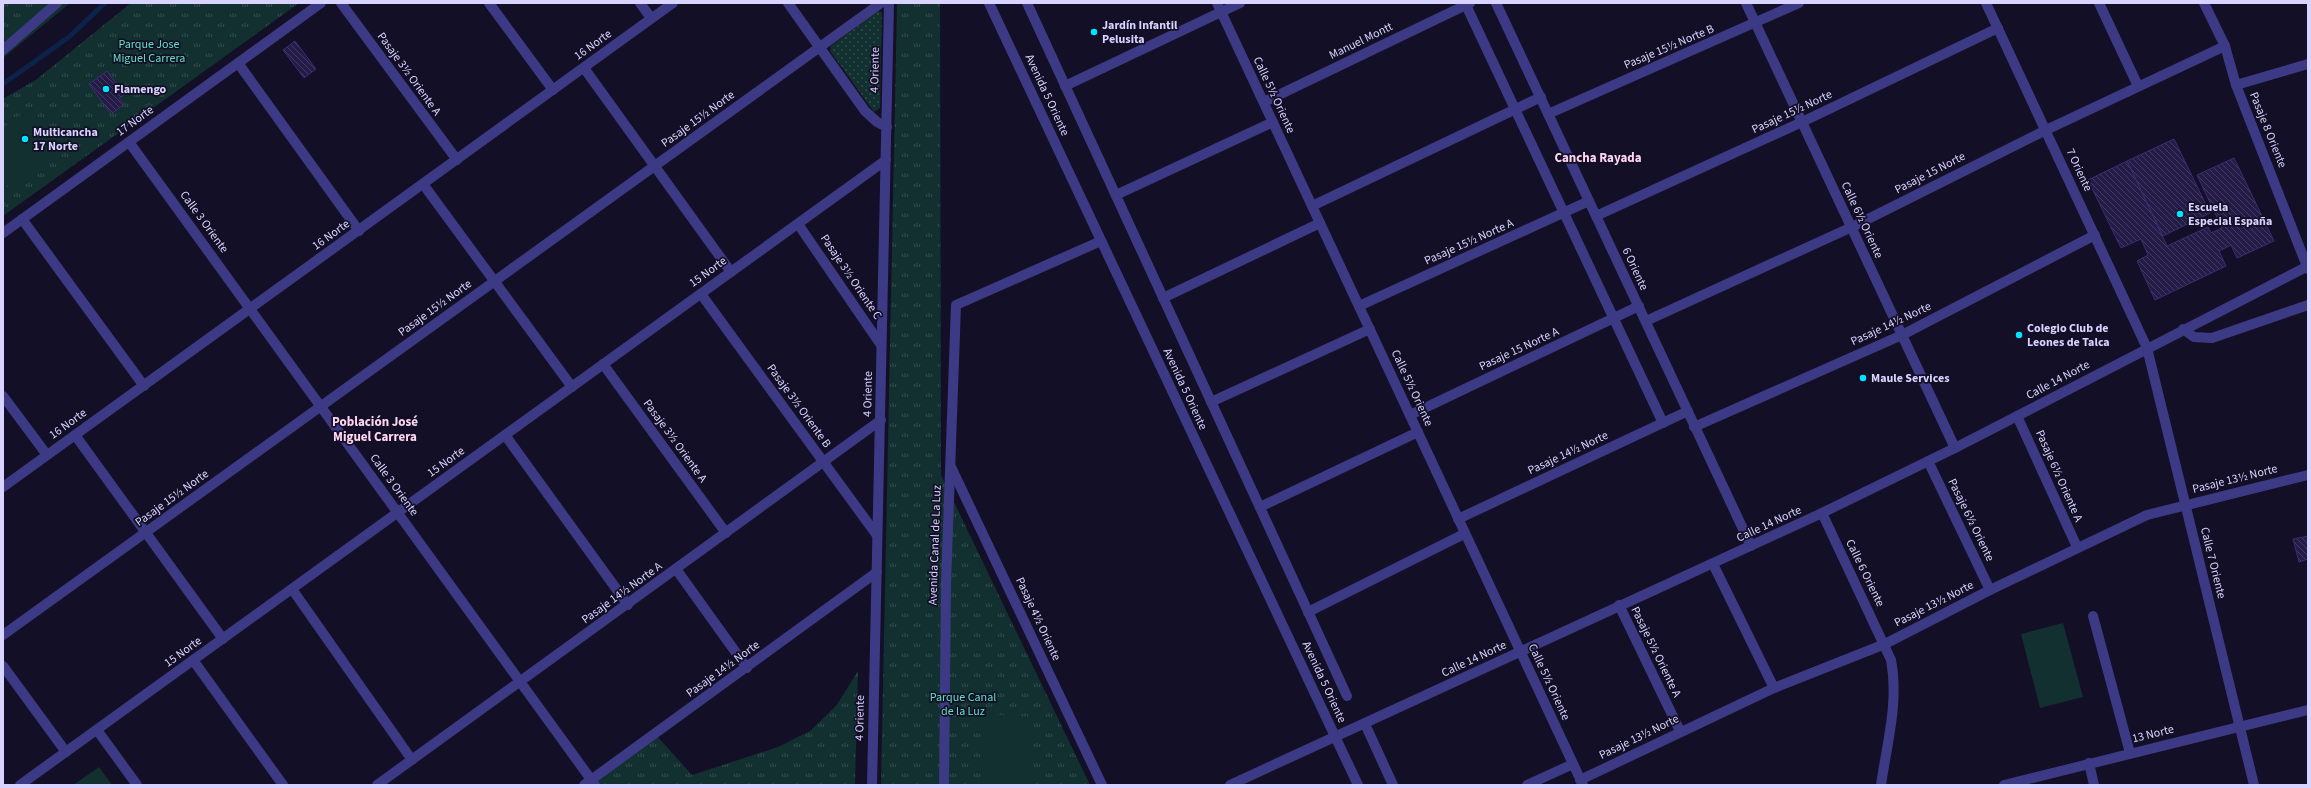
<svg xmlns="http://www.w3.org/2000/svg" width="2311" height="788" font-family="'Source Sans 3',sans-serif">
	<style>
		.grass { fill: url(#grass-dots) }
		.park { fill: url(#park-tufts) }
		.garden { fill: #12302f }
		.lines { fill: none; stroke-linecap: round; stroke-linejoin: round }
		.stream { stroke: #0c2248; stroke-width: 5 }
		.building { fill: url(#building-back-hatch); stroke: #3b2d73 }
		.minor { stroke: #3d3a85; stroke-width: 10 }
		.poi-dot { fill: #00e5ff; stroke: #130f26; stroke-width: 1.5 }
		.labels { text-anchor: middle; dominant-baseline: central; stroke-width: 3.5; stroke-linejoin: round; paint-order: stroke }
		.poi-label { font-size: 12px; font-weight: bold; fill: #d9d4ff; stroke: #130f26; text-anchor: start }
		.street-label { font-size: 12px; fill: #d9d4ff; stroke: #130f26 }
		.park-label { font-size: 12px; fill: #5fe0c0; stroke: #130f26 }
		.neighbourhood-label { font-size: 13px; font-weight: bold; fill: #ffd6f0; stroke: #130f26 }
	</style>
	<defs>
		<pattern id="grass-dots" width="8" height="8" patternUnits="userSpaceOnUse"><rect width="8" height="8" fill="#12302f"/><path d="M2 2h.1M6 6h.1" fill="none" stroke="#344d4e" stroke-width="1.8" stroke-linecap="round"/></pattern>
		<pattern id="park-tufts" width="24" height="20" patternUnits="userSpaceOnUse"><rect width="24" height="20" fill="#12302f"/><path d="M3 7l-1-3M5 7V3M7 7l1-3M15 17l-1-3M17 17v-4M19 17l1-3" fill="none" stroke="#344d4e"/></pattern>
		<pattern id="building-back-hatch" width="6" height="6" patternUnits="userSpaceOnUse"><rect width="6" height="6" fill="#241b47"/><path d="M-1 5l2 2M0 0l6 6M5-1l2 2" fill="none" stroke="#433b63"/></pattern>
	</defs>
	<rect width="100%" height="100%" fill="#130f26"/>
	<path class="grass" d="M878,11L882,12L880,108L874,112L830,51L831,46Z"/>
	<g class="park">
		<path d="M3,3H70L3,58Z"/>
		<path d="M131,3H299L3,216V99L37,79Z"/>
		<path d="M897,3H940V5L941,475L1090,785H881Z"/>
		<path d="M858,671L855,785H588L656,735L692,775L778,747L810,731L836,706Z"/>
	</g>
	<g class="garden">
		<path d="M209,3H238L219,17Z"/>
		<path d="M26,111L55,150L3,189V128Z"/>
		<path d="M2063,623L2083,697L2040,708L2021,634Z"/>
		<path d="M984,714L1033,717L1030,785H981Z"/>
		<path d="M99,767L112,785H73Z"/>
	</g>
	<g class="lines">
		<path class="stream" d="M3,84L69,37L105,3"/>
	</g>
	<g class="building">
		<path d="M295,41L316,69L304,78L283,50Z"/>
		<path d="M107,71L124,95L119,98L124,104L111,114L89,84Z"/>
		<path d="M2174,139L2210,213L2163,236L2127,161Z"/>
		<path d="M2234,158L2274,241L2237,258L2231,245L2219,251L2226,266L2155,300L2137,261L2148,255L2141,239L2121,248L2088,180L2127,161L2167,246L2208,227L2211,233L2222,228L2197,175Z"/>
		<path d="M2308,536V559L2299,562L2293,539Z"/>
	</g>
	<g class="lines">
		<g class="minor">
			<path d="M341,3L457,160"/>
			<path d="M489,3L553,90"/>
			<path d="M640,3L651,18"/>
			<path d="M788,3L865,111L877,122L887,127"/>
			<path d="M989,3L1358,785"/>
			<path d="M1027,3L1347,696"/>
			<path d="M1217,3L1583,785"/>
			<path d="M1465,3L1663,423"/>
			<path d="M1496,3L1751,546"/>
			<path d="M1746,3L1955,448"/>
			<path d="M1986,3L2147,348L2254,785"/>
			<path d="M2099,3L2138,86"/>
			<path d="M2204,3L2225,46L2236,85L2308,269"/>
			<path d="M3,50L57,3"/>
			<path d="M238,63L359,231"/>
			<path d="M584,68L731,272"/>
			<path d="M2236,85L2308,64"/>
			<path d="M1065,86L1240,3"/>
			<path d="M1264,102L1470,3"/>
			<path d="M1548,114L1799,3"/>
			<path d="M129,142L595,785"/>
			<path d="M423,184L572,387"/>
			<path d="M1116,195L1273,122"/>
			<path d="M1312,206L1541,97"/>
			<path d="M1596,216L1802,122L1998,28"/>
			<path d="M22,219L144,386"/>
			<path d="M798,224L881,345"/>
			<path d="M3,233L321,3"/>
			<path d="M701,294L876,534"/>
			<path d="M1163,298L1320,223"/>
			<path d="M1359,306L1589,201"/>
			<path d="M1646,321L1852,227L2046,130L2225,46"/>
			<path d="M2183,329L2194,337L2212,338L2308,305"/>
			<path d="M603,364L726,533"/>
			<path d="M3,396L47,455"/>
			<path d="M1211,402L1370,329"/>
			<path d="M1410,415L1639,306"/>
			<path d="M2017,416L2077,547"/>
			<path d="M1694,427L1902,335L2095,235"/>
			<path d="M75,435L223,639"/>
			<path d="M505,435L628,605"/>
			<path d="M1928,461L1990,590"/>
			<path d="M951,467L1102,785"/>
			<path d="M3,487L673,3"/>
			<path d="M1260,507L1418,432"/>
			<path d="M1822,513L1891,660C1899,702 1887,743 1881,785"/>
			<path d="M1458,519L1688,411"/>
			<path d="M1713,564L1774,688"/>
			<path d="M676,569L747,668"/>
			<path d="M292,589L412,760"/>
			<path d="M1619,605L1680,731"/>
			<path d="M1308,612L1464,534"/>
			<path d="M2093,616L2130,753"/>
			<path d="M3,635L881,3"/>
			<path d="M193,660L283,785"/>
			<path d="M3,666L66,752"/>
			<path d="M1365,724L1393,785"/>
			<path d="M97,730L137,785"/>
			<path d="M2089,763L2094,785"/>
			<path d="M1580,780L1774,688L1885,644L1990,590L2147,515L2308,475"/>
			<path d="M20,785L886,160"/>
			<path d="M377,785L881,420"/>
			<path d="M584,785L877,572"/>
			<path d="M872,785L889,3"/>
			<path d="M944,785L946,583L956,305L1101,241"/>
			<path d="M1230,785L1822,513L1955,448L2308,266"/>
			<path d="M1527,785L1573,764"/>
			<path d="M2004,785L2308,710"/>
		</g>
	</g>
	<g class="poi-dot">
		<circle cx="1094" cy="32" r="4"/>
		<circle cx="106" cy="89" r="4"/>
		<circle cx="25" cy="139" r="4"/>
		<circle cx="2180" cy="214" r="4"/>
		<circle cx="2019" cy="335" r="4"/>
		<circle cx="1863" cy="378" r="4"/>
	</g>
	<g class="labels">
		<g class="poi-label">
			<text x="1102" y="25">Jardín Infantil<tspan x="1102" dy="14">Pelusita</tspan></text>
			<text x="114" y="89">Flamengo</text>
			<text x="33" y="132">Multicancha<tspan x="33" dy="14">17 Norte</tspan></text>
			<text x="2188" y="207">Escuela<tspan x="2188" dy="14">Especial España</tspan></text>
			<text x="2027" y="328">Colegio Club de<tspan x="2027" dy="14">Leones de Talca</tspan></text>
			<text x="1871" y="378">Maule Services</text>
		</g>
		<g class="street-label">
			<text transform="translate(1361 41) rotate(-26)">Manuel Montt</text>
			<text transform="translate(593 45) rotate(-36)">16 Norte</text>
			<text transform="translate(1669 47) rotate(-23)">Pasaje 15½ Norte B</text>
			<text transform="translate(875 70) rotate(-89)">4 Oriente</text>
			<text transform="translate(409 74) rotate(54)">Pasaje 3½ Oriente A</text>
			<text transform="translate(1047 95) rotate(65)">Avenida 5 Oriente</text>
			<text transform="translate(1274 95) rotate(65)">Calle 5½ Oriente</text>
			<text transform="translate(1792 112) rotate(-25)">Pasaje 15½ Norte</text>
			<text transform="translate(698 119) rotate(-36)">Pasaje 15½ Norte</text>
			<text transform="translate(135 121) rotate(-36)">17 Norte</text>
			<text transform="translate(2268 130) rotate(68)">Pasaje 8 Oriente</text>
			<text transform="translate(2079 170) rotate(65)">7 Oriente</text>
			<text transform="translate(1930 173) rotate(-27)">Pasaje 15 Norte</text>
			<text transform="translate(1862 220) rotate(65)">Calle 6½ Oriente</text>
			<text transform="translate(204 222) rotate(54)">Calle 3 Oriente</text>
			<text transform="translate(331 235) rotate(-36)">16 Norte</text>
			<text transform="translate(1469 242) rotate(-24)">Pasaje 15½ Norte A</text>
			<text transform="translate(1635 269) rotate(65)">6 Oriente</text>
			<text transform="translate(708 272) rotate(-36)">15 Norte</text>
			<text transform="translate(851 277) rotate(56)">Pasaje 3½ Oriente C</text>
			<text transform="translate(435 308) rotate(-36)">Pasaje 15½ Norte</text>
			<text transform="translate(1891 324) rotate(-25)">Pasaje 14½ Norte</text>
			<text transform="translate(1519 349) rotate(-25)">Pasaje 15 Norte A</text>
			<text transform="translate(2058 380) rotate(-28)">Calle 14 Norte</text>
			<text transform="translate(1412 388) rotate(65)">Calle 5½ Oriente</text>
			<text transform="translate(1185 389) rotate(65)">Avenida 5 Oriente</text>
			<text transform="translate(868 394) rotate(-89)">4 Oriente</text>
			<text transform="translate(799 406) rotate(54)">Pasaje 3½ Oriente B</text>
			<text transform="translate(68 424) rotate(-36)">16 Norte</text>
			<text transform="translate(675 441) rotate(54)">Pasaje 3½ Oriente A</text>
			<text transform="translate(1568 453) rotate(-25)">Pasaje 14½ Norte</text>
			<text transform="translate(446 462) rotate(-36)">15 Norte</text>
			<text transform="translate(2059 476) rotate(66)">Pasaje 6½ Oriente A</text>
			<text transform="translate(2235 479) rotate(-14)">Pasaje 13½ Norte</text>
			<text transform="translate(394 485) rotate(54)">Calle 3 Oriente</text>
			<text transform="translate(172 498) rotate(-36)">Pasaje 15½ Norte</text>
			<text transform="translate(1971 520) rotate(64)">Pasaje 6½ Oriente</text>
			<text transform="translate(1769 524) rotate(-25)">Calle 14 Norte</text>
			<text transform="translate(935 545) rotate(-88)">Avenida Canal de La Luz</text>
			<text transform="translate(2213 563) rotate(76)">Calle 7 Oriente</text>
			<text transform="translate(1865 573) rotate(64)">Calle 6 Oriente</text>
			<text transform="translate(622 593) rotate(-36)">Pasaje 14½ Norte A</text>
			<text transform="translate(1934 604) rotate(-27)">Pasaje 13½ Norte</text>
			<text transform="translate(1038 619) rotate(65)">Pasaje 4½ Oriente</text>
			<text transform="translate(183 652) rotate(-36)">15 Norte</text>
			<text transform="translate(1656 652) rotate(64)">Pasaje 5½ Oriente A</text>
			<text transform="translate(1474 659) rotate(-25)">Calle 14 Norte</text>
			<text transform="translate(723 669) rotate(-36)">Pasaje 14½ Norte</text>
			<text transform="translate(1324 682) rotate(65)">Avenida 5 Oriente</text>
			<text transform="translate(1549 682) rotate(65)">Calle 5½ Oriente</text>
			<text transform="translate(860 718) rotate(-89)">4 Oriente</text>
			<text transform="translate(2153 734) rotate(-14)">13 Norte</text>
			<text transform="translate(1639 737) rotate(-26)">Pasaje 13½ Norte</text>
		</g>
		<g class="park-label">
			<text x="149" y="44">Parque Jose<tspan x="149" dy="14">Miguel Carrera</tspan></text>
			<text x="963" y="697">Parque Canal<tspan x="963" dy="14">de la Luz</tspan></text>
		</g>
		<g class="neighbourhood-label">
			<text x="1598" y="158">Cancha Rayada</text>
			<text x="375" y="422">Población José<tspan x="375" dy="15">Miguel Carrera</tspan></text>
		</g>
	</g>
	<rect width="2311" height="788" fill="none" stroke="#d9d4ff" stroke-width="8"/>
</svg>
